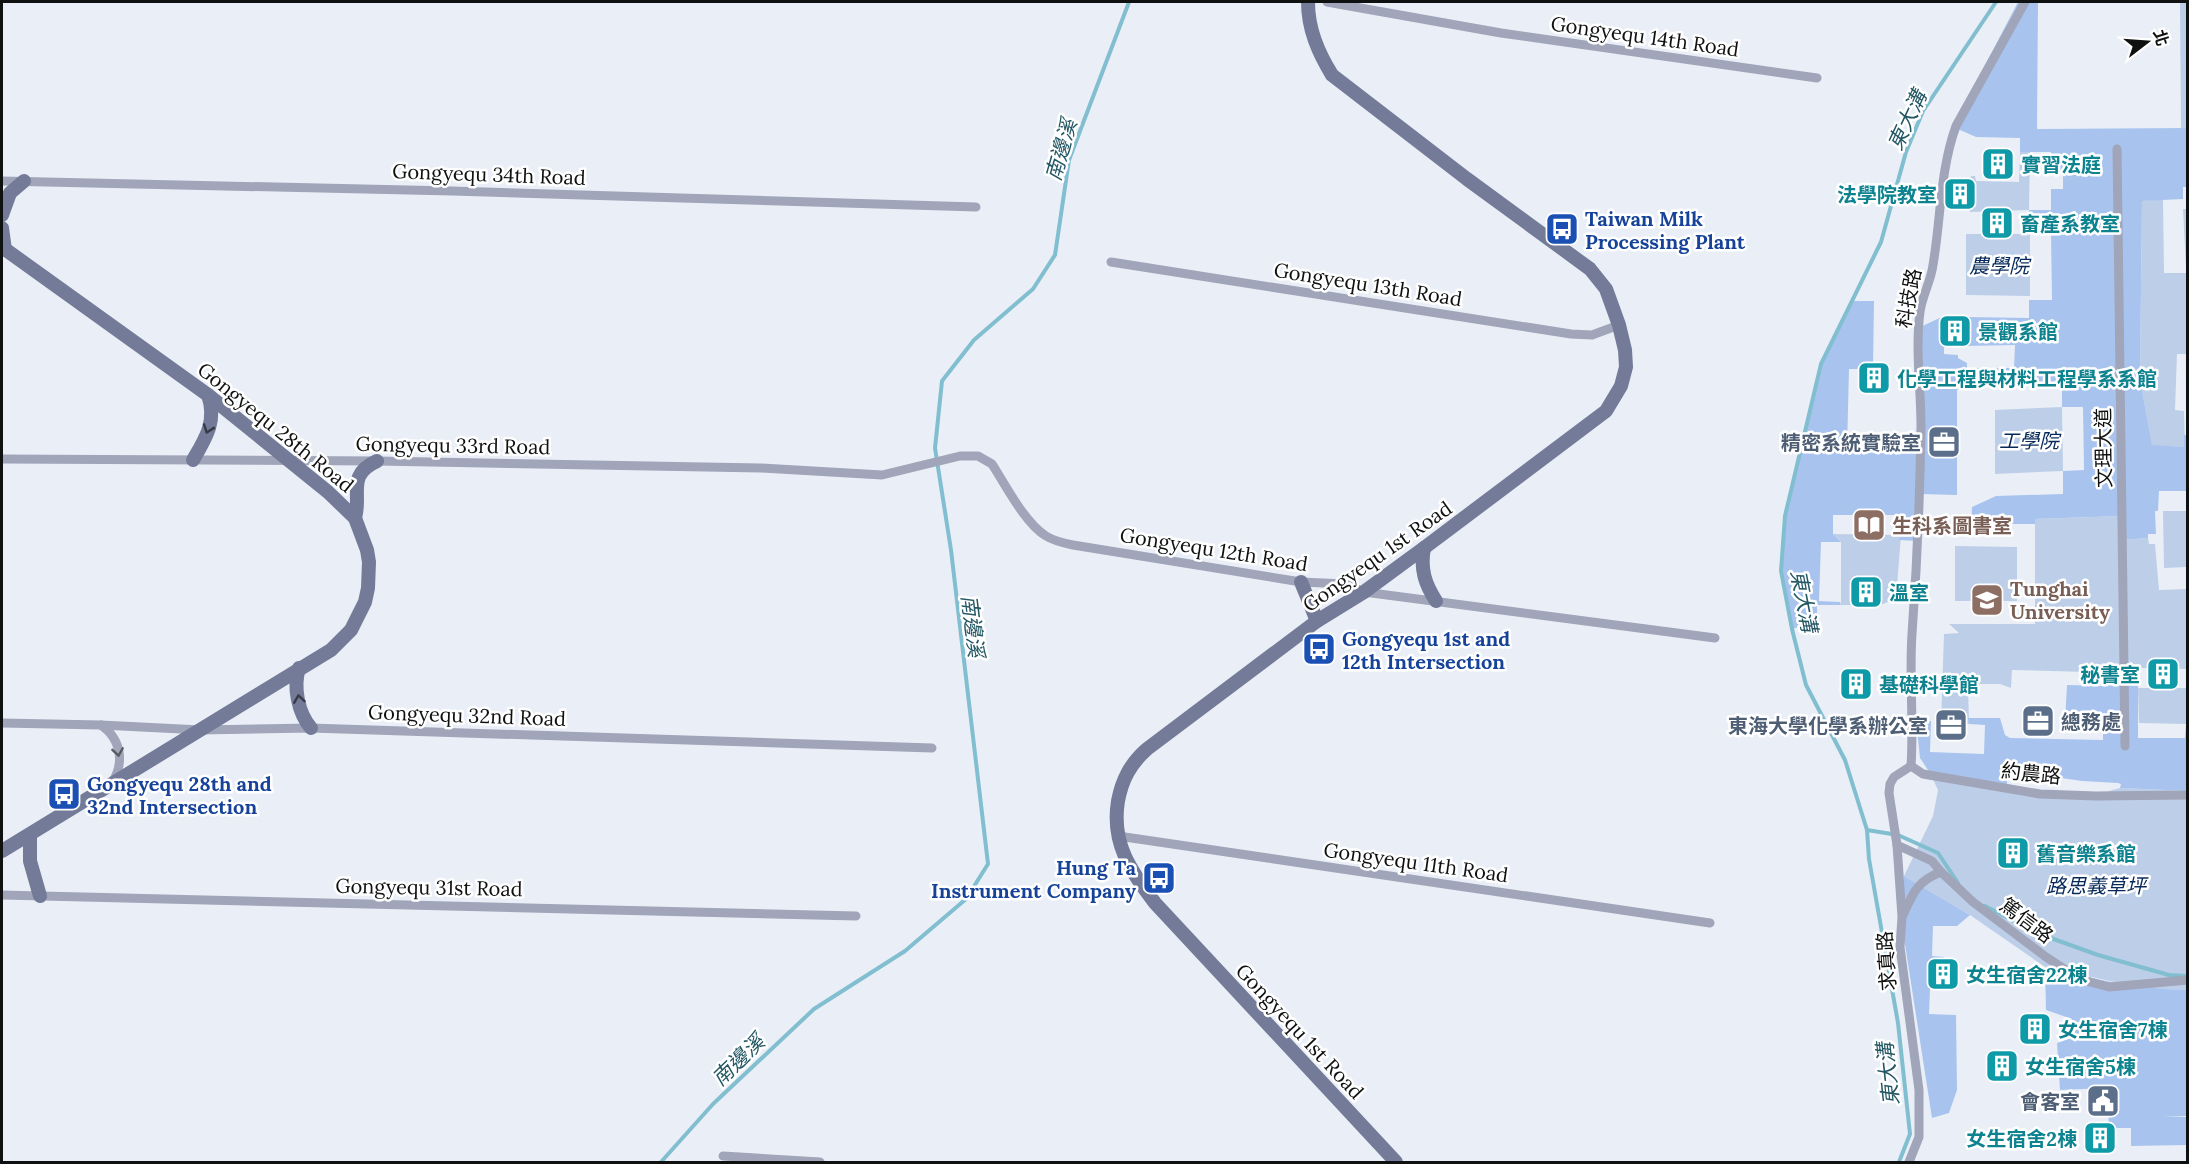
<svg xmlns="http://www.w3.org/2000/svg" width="2189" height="1164" font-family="Lora,'Noto Sans TC',serif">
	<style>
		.built { fill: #eaeff7 }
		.green { fill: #bdcee8 }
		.forest { fill: #a8c4ee }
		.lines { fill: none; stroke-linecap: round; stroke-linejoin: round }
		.stream { stroke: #81becf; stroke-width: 4 }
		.street { stroke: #a0a5b9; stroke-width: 9 }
		.secondary { stroke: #747b98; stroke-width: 14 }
		.oneway { stroke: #373b46 }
		.oneway2 { stroke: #585a64 }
		.labels { text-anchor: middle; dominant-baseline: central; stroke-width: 5; stroke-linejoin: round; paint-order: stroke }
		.street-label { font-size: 20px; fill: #0f1010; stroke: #fff }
		.culture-label { font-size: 20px; font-weight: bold; fill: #0d838f; stroke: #fff; text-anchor: start }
		.transit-label { font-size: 20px; font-weight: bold; fill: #164399; stroke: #fff; text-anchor: start }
		.park-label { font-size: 20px; font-style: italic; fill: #06295a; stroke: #fff }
		.service-label { font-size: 20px; font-weight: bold; fill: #4e5e75; stroke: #fff; text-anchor: end }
		.education-label { font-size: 20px; font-weight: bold; fill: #785e54; stroke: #fff; text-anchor: start }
		.water-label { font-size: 21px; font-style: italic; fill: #235764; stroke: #fff }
	</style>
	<rect width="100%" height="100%" fill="#fbfcfd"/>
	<rect class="built" x="2" y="2" width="2185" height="1160"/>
	<g class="green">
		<path d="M2180,2H2187V128H2181Z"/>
		<path d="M2020,152H2030L2029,210L1970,212L1971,176H1975L1976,181L2019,182Z"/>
		<path d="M2163,199L2164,273H2186L2188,282L2187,354H2177L2175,410L2184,411L2185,447L2152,446L2140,379L2142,201Z"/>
		<path d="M2183,209H2187V267H2186Z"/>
		<path d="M2030,232V296L1966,295V234H2027Z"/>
		<path d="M2062,407L2063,471L1995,474V410Z"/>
		<path d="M2163,511H2187V567L2164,568Z"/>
		<path d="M2122,516V540L2148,538L2149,544H2155L2159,590L2187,589V669L2138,668L2124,657V673L2012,670L2011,688L2000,684H1968L1969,724L1941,723L1944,634L1959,633L1949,624H2035V519Z"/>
		<path d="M1833,534L1901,535L1896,599L1880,605H1841V542Z"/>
		<path d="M1955,546L2017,547V601H1955Z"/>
		<path d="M2138,688H2187V724L2139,723Z"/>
		<path d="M1930,773L2030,790L2101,793L2120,788L2187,791V990L2159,989L2133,986L2045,967L1970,915L1904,876L1933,816L1938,790Z"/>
	</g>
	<g class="forest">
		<path d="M2018,2H2038L2037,129L2187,128V187H2183V199L2142,201L2140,379L2152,445L2184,447V435H2187V491H2159L2158,511H2155L2156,534H2148V538L2122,540L2121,516L2035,519V524H1971L1972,507L1996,496L2063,494V471L2084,470L2083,407H2062V385H1969L1957,390V495L1920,494L1918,541L1899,540L1901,535L1904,534V515H1833V534L1841,542H1821L1819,601L1840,602L1841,605H1817V622L1792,629L1781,571L1785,516L1821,364L1852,301H1874L1873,369H1849L1847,450L1919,452L1918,328L1944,316V354L1958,355V358L1967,363V368H2014L2015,345L1966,346L1967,317L2029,318V300H2052L2051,232H2030L2027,234L2029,210H2051V189H2063V173L2051,172V152H2020V138L1976,137L1953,127Z"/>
		<path d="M2123,657L2138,668V738H2185L2186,725H2187V791L2120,788L2121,784L2118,783L2082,781L2007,770V786L1930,773L1920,758L1916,720L1931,721L1930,752L1984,754L1985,725L1969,724L1968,718H2000L2005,735L2010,738L2103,740V723L2065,722L2067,685L2104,686L2105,672L2124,673Z"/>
		<path d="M1904,876L1970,915L1957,926H1933L1932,956L1944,957L1943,965H1931L1930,983H1941V989H1930L1929,1014L1956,1015L1957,1090L1949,1113L1932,1118L1904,938Z"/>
		<path d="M2045,967C2092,979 2139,989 2187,990V1116L2163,1117H2187V1145L2131,1146V1128H2109L2107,1088L2060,1090L2057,1043L2072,1038V1019L2046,1010Z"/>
	</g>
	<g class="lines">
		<g class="stream">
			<path d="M1867,830L1898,835L1938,853L1958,883"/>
			<path d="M1985,906L2037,933L2098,955L2169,975L2187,976"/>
			<path d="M661,1162L713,1104L814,1009L905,951L966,899L988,864L951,550L935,448L942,381L974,340L1033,289L1055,255L1069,160L1129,2"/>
			<path d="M1899,1162L1910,1134L1898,1023L1869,859L1867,830L1845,760L1806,685L1792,629L1781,571L1785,516L1821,364L1881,242L1906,152L1923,111L1996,2"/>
		</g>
		<g class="street">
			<path d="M1327,2L1501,33L1817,78"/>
			<path d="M2117,149L2125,746"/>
			<path d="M2,181L452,191L976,207"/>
			<path d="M1111,262L1571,334L1592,335L1619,325"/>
			<path d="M2,459L377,461L761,468L882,475L960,456H978L992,464C1006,486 1025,523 1046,536C1054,541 1063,543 1073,545L1301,582L1346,584L1364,592L1715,638"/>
			<path d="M2,723L101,725L201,730L311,728L932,748"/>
			<path d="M101,725C121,739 125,762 112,783"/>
			<path d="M1911,766C1914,722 1909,677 1912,634C1917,565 1920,496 1921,426C1921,388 1915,350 1920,312C1922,296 1931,281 1933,265C1941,218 1940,170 1956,126L2025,2"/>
			<path d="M1911,766L1923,774L2040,794L2096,796L2188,795"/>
			<path d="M1118,836L1710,923"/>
			<path d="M1897,845L1932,861L1941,872L1973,902L2046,957L2075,976L2090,982L2109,987L2188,980"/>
			<path d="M2,895L856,916"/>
			<path d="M1903,915C1913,893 1917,881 1941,872"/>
			<path d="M723,1156L820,1162"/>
			<path d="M1909,1162L1919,1137V1090L1900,947L1902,917L1897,845L1889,793L1890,784L1894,777L1911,766"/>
		</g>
		<g class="secondary">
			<path d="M1308,2C1308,29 1318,52 1332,75L1467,179L1590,269L1606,289L1619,325L1625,350L1626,367L1621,386L1606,411L1424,548L1364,592L1317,621L1147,749C1130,764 1122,780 1118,801C1111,844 1131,871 1155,903L1396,1162"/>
			<path d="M2,215L10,193L24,181"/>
			<path d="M2,228L5,250"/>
			<path d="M2,247L208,395L328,492L355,518L367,550L369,562L368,588L365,602L351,630L331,650L2,851"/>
			<path d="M193,460C206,438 217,421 208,395"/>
			<path d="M355,518C362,494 346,475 377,461"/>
			<path d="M1424,548C1420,569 1425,584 1436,601"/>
			<path d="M1301,582L1317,621"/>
			<path d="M299,668C293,687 298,713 311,728"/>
			<path d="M30,835V861L40,896"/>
		</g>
	</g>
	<defs><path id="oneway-chevron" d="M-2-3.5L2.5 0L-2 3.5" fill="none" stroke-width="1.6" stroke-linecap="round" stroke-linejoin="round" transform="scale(1.5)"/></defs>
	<g class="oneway">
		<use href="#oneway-chevron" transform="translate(208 429) rotate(109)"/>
		<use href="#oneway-chevron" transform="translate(299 699) rotate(-98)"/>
	</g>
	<use class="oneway2" href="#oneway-chevron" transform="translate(118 752) rotate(81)"/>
	<defs>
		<g id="building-square" transform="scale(1.725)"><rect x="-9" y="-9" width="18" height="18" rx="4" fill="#0f9aa8" stroke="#fff"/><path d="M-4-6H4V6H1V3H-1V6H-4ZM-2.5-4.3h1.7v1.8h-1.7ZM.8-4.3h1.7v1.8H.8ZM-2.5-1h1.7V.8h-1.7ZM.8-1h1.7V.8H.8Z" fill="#fff"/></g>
		<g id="bus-square" transform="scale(1.725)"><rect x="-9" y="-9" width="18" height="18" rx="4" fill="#1a4fb4" stroke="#fff"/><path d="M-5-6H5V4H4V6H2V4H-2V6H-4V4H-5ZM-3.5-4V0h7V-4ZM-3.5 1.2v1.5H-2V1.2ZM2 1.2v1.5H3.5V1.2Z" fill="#fff"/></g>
		<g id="office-square" transform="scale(1.725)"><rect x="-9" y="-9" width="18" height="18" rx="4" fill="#5c6f8a" stroke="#fff"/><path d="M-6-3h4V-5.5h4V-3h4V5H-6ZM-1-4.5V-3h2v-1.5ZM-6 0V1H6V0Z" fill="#fff"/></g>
		<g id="library-square" transform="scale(1.725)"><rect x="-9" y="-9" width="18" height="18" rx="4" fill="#8d6e63" stroke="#fff"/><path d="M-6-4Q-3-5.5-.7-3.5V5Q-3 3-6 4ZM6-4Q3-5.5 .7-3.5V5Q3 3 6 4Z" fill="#fff"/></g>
		<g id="university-square" transform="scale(1.725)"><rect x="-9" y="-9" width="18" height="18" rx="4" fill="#8d6e63" stroke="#fff"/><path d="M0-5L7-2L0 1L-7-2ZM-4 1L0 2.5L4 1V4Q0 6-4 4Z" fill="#fff"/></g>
		<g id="civic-square" transform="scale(1.725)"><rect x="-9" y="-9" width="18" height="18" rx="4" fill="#5c6f8a" stroke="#fff"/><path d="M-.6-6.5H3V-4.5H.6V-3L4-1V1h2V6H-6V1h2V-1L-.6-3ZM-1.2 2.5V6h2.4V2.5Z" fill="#fff"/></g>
	</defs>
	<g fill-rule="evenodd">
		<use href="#building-square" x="1998" y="164"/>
		<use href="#building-square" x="1960" y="194"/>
		<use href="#building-square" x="1997" y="223"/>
		<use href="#bus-square" x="1562" y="229"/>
		<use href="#building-square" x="1955" y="331"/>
		<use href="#building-square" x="1874" y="378"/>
		<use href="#office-square" x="1944" y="442"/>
		<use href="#library-square" x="1869" y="525"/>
		<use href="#building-square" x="1866" y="592"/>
		<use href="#university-square" x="1987" y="600"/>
		<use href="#bus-square" x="1319" y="649"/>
		<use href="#building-square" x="2163" y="674"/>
		<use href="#building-square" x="1856" y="684"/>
		<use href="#office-square" x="2038" y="721"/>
		<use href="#office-square" x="1951" y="725"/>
		<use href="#bus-square" x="64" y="794"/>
		<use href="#building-square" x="2013" y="853"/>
		<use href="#bus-square" x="1159" y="878"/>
		<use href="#building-square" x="1943" y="974"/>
		<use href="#building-square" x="2035" y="1029"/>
		<use href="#building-square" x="2002" y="1066"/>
		<use href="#civic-square" x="2103" y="1101"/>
		<use href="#building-square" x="2100" y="1138"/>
	</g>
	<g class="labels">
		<g class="street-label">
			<text transform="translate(1645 36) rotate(8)">Gongyequ 14th Road</text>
			<text transform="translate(489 174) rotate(2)">Gongyequ 34th Road</text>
			<text transform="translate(1368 284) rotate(9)">Gongyequ 13th Road</text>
			<text transform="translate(1908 298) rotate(-79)">科技路</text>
			<text transform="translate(276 427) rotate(39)">Gongyequ 28th Road</text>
			<text transform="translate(453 445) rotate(1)">Gongyequ 33rd Road</text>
			<text transform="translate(2103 448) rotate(-91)">文理大道</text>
			<text transform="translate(1214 549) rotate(9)">Gongyequ 12th Road</text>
			<text transform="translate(1377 556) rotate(-35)">Gongyequ 1st Road</text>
			<text transform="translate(467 715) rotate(2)">Gongyequ 32nd Road</text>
			<text transform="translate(2031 773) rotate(6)">約農路</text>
			<text transform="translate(1416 862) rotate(8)">Gongyequ 11th Road</text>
			<text transform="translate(429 887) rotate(1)">Gongyequ 31st Road</text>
			<text transform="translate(2027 920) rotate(37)">篤信路</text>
			<text transform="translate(1886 961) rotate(-94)">求真路</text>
			<text transform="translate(1300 1031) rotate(47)">Gongyequ 1st Road</text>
		</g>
		<g class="culture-label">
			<text x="2021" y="164">實習法庭</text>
			<text x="1937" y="194" text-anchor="end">法學院教室</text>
			<text x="2020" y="223">畜產系教室</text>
			<text x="1978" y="331">景觀系館</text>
			<text x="1897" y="378">化學工程與材料工程學系系館</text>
			<text x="1889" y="592">溫室</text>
			<text x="2140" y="674" text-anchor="end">秘書室</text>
			<text x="1879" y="684">基礎科學館</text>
			<text x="2036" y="853">舊音樂系館</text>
			<text x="1966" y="974">女生宿舍22棟</text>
			<text x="2058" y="1029">女生宿舍7棟</text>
			<text x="2025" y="1066">女生宿舍5棟</text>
			<text x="2077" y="1138" text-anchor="end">女生宿舍2棟</text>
		</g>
		<g class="transit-label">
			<text x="1585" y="218">Taiwan Milk<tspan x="1585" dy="23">Processing Plant</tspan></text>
			<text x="1342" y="638">Gongyequ 1st and<tspan x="1342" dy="23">12th Intersection</tspan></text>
			<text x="87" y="783">Gongyequ 28th and<tspan x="87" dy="23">32nd Intersection</tspan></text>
			<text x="1136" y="867" text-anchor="end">Hung Ta<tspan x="1136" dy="23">Instrument Company</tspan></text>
		</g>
		<g class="park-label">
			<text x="1999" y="265">農學院</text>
			<text x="2029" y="440">工學院</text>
			<text x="2096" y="885">路思義草坪</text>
		</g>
		<g class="service-label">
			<text x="1921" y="442">精密系統實驗室</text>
			<text x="2061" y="721" text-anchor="start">總務處</text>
			<text x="1928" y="725">東海大學化學系辦公室</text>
			<text x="2080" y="1101">會客室</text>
		</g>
		<g class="education-label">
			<text x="1892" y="525">生科系圖書室</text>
			<text x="2010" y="588">Tunghai<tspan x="2010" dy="23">University</tspan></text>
		</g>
		<g class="water-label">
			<text transform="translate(1907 120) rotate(-65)">東大溝</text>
			<text transform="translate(1061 150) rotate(-74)">南邊溪</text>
			<text transform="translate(1804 601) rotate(79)">東大溝</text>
			<text transform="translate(973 626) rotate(83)">南邊溪</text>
			<text transform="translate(738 1060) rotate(-44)">南邊溪</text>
			<text transform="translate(1888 1074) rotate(-96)">東大溝</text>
		</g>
	</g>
	<rect width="2189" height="1164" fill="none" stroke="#0f1010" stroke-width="6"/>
	<g transform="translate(2147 42) rotate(73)" stroke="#ffffff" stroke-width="4.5" paint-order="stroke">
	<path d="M0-4.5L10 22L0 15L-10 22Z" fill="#0f1010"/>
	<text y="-9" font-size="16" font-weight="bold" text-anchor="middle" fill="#0f1010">北</text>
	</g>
</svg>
